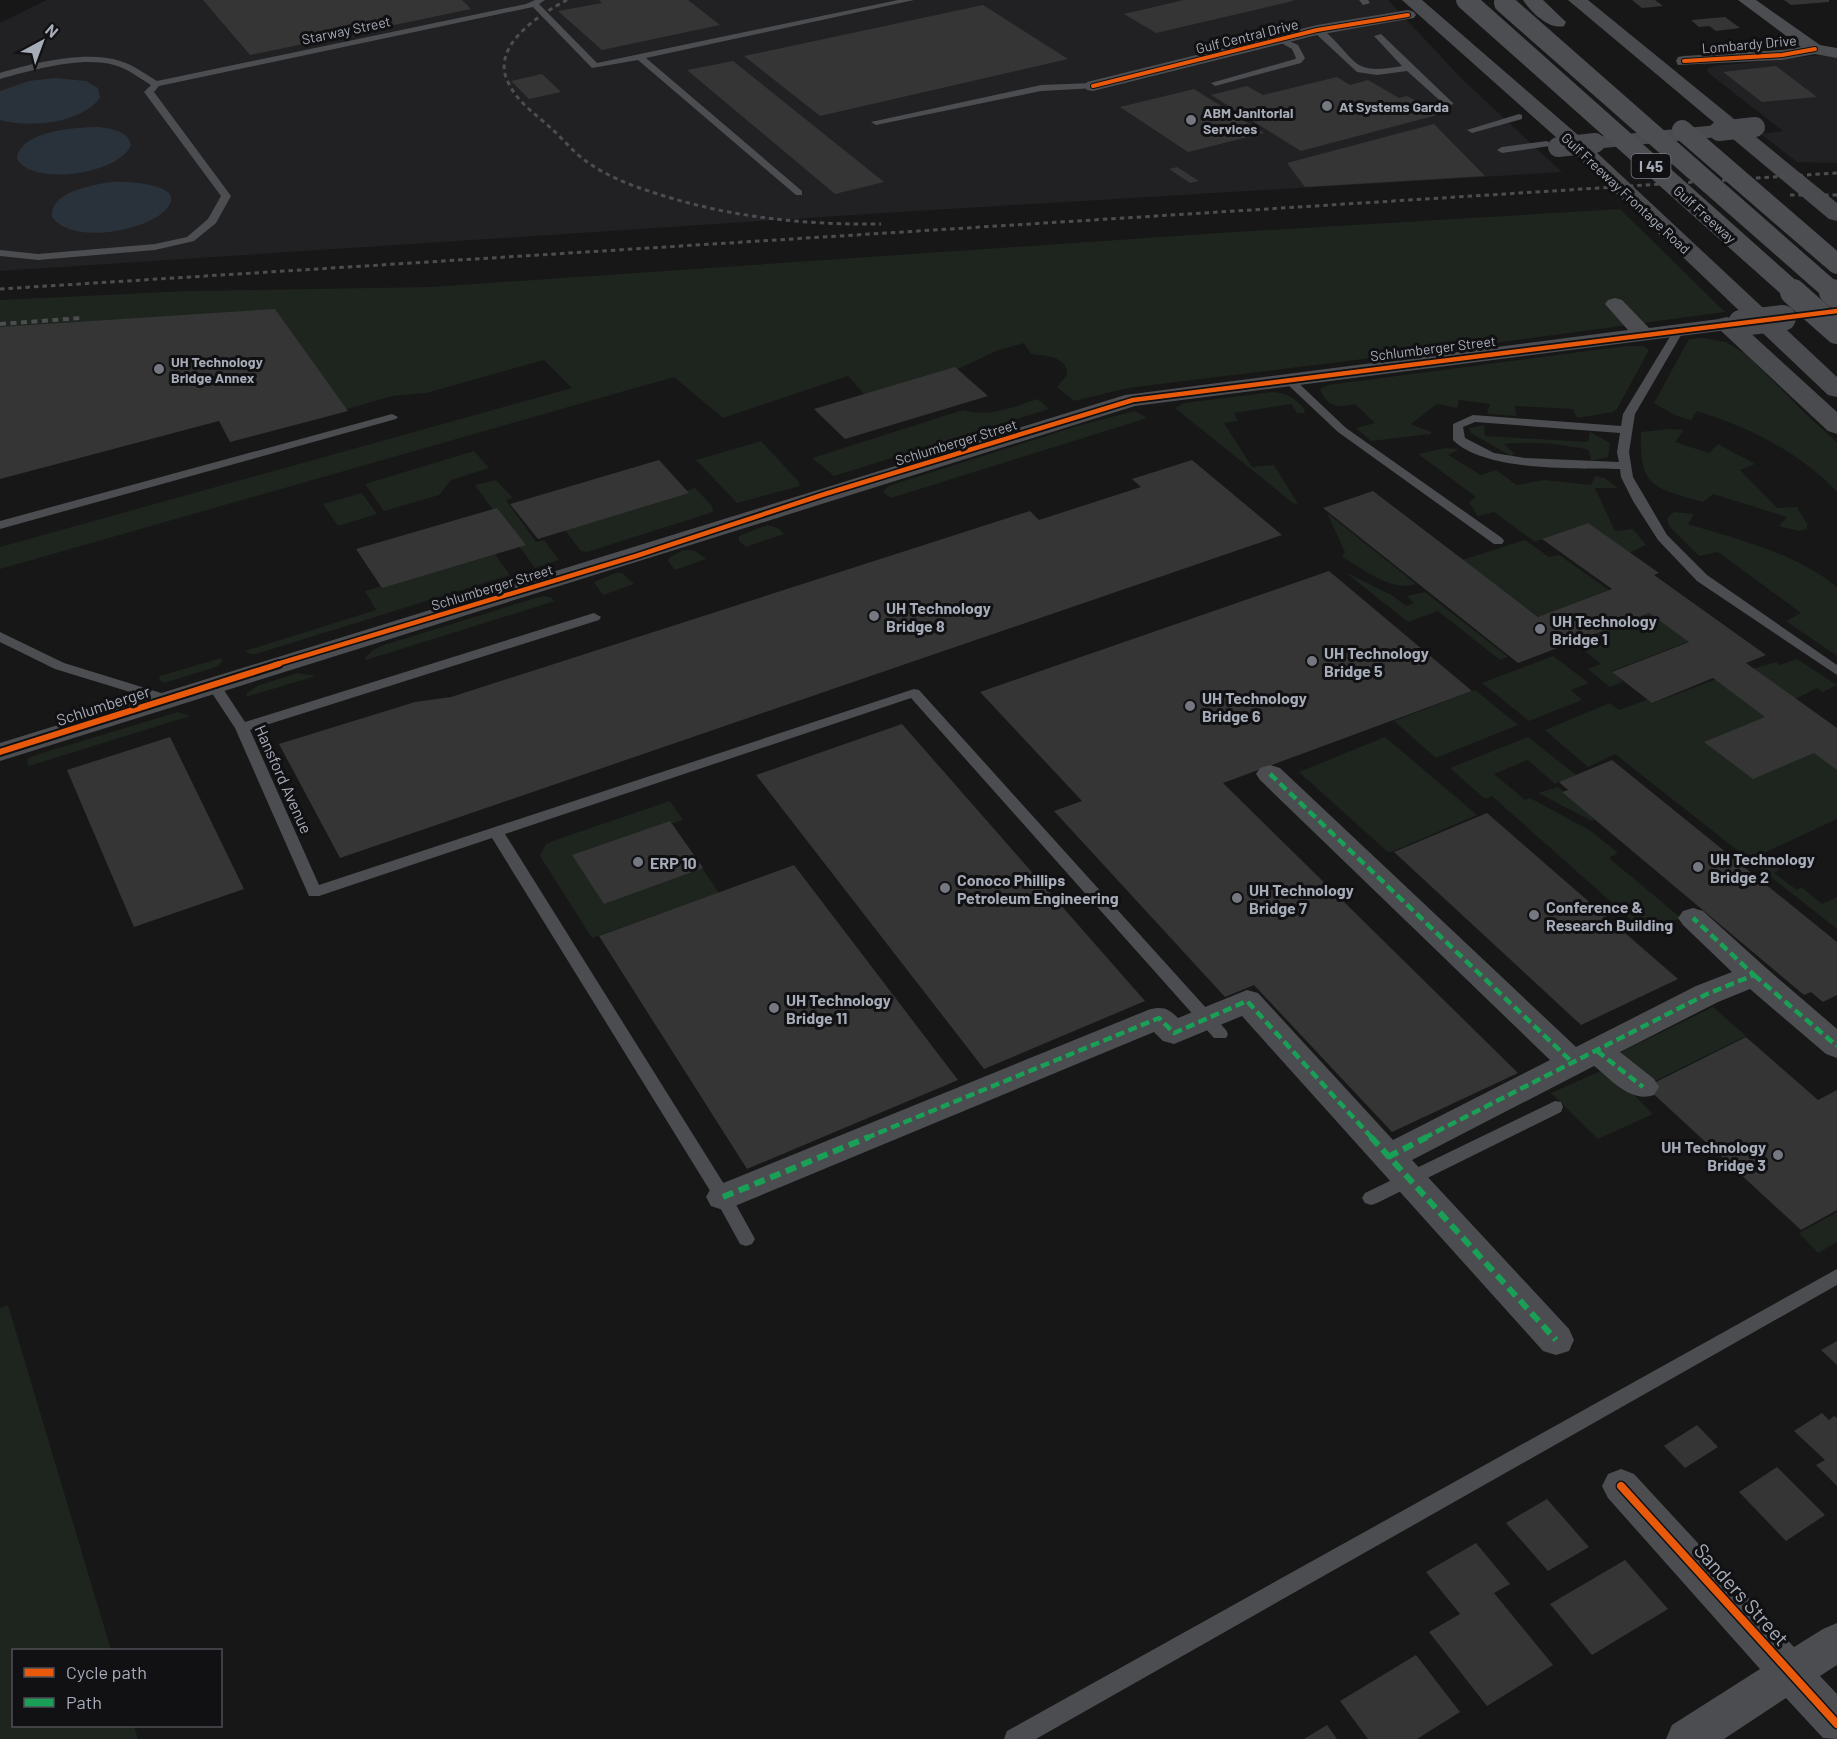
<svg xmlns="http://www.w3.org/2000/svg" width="1837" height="1739" font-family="Barlow,sans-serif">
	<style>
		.built { fill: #212123 }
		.green { fill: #1d251e }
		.water { fill: #29313a }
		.building { fill: #353536 }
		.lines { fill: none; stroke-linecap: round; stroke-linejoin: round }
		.lane { fill: #4b4d50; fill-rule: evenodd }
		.street { fill: #4b4d50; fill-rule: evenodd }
		.secondary { fill: #4a4b4f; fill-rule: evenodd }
		.highway { fill: #4d4e52; fill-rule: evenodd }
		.rail-far1 { stroke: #4b4d50; stroke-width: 3; stroke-dasharray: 4.5 4; stroke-linecap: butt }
		.rail { stroke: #4b4d50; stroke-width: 4; stroke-dasharray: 6 4.5; stroke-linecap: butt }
		.secondary-bridge-far1 { stroke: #4a4b4f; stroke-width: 20 }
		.secondary-bridge { stroke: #4a4b4f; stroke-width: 26 }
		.highway-bridge-far1 { stroke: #4d4e52; stroke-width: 20 }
		.highway-bridge { stroke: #4d4e52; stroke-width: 26 }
		.quiet-far1 { stroke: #1a9f57; stroke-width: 4.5; stroke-dasharray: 9 4.5; stroke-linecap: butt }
		.quiet { stroke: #1a9f57; stroke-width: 6; stroke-dasharray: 11 6; stroke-linecap: butt }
		.cycleway-far3-casing { stroke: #111113; stroke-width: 6 }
		.cycleway-far2-casing { stroke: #111113; stroke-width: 8 }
		.cycleway-far1-casing { stroke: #111113; stroke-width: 10 }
		.cycleway-casing { stroke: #111113; stroke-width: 11 }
		.cycleway-far3 { stroke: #e8590c; stroke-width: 4 }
		.cycleway-far2 { stroke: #e8590c; stroke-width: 4.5 }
		.cycleway-far1 { stroke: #e8590c; stroke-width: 6 }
		.cycleway { stroke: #e8590c; stroke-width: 8 }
		.poi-dot { fill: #757880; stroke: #111113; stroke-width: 2 }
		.labels { text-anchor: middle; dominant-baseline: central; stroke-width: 6; stroke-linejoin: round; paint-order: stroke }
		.far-street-label { font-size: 14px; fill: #a7acb9; stroke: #111113 }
		.far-poi-label { font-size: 14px; font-weight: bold; fill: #a7acb9; stroke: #111113; text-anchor: start }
		.shield { fill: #111113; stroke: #7a7e87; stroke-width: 1.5 }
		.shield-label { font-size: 15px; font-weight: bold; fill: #a7acb9 }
		.poi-label { font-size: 16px; font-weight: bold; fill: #a7acb9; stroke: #111113; text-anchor: start }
		.street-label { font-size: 16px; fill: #a7acb9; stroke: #111113 }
		.near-street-label { font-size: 20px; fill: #a7acb9; stroke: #111113 }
	</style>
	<rect width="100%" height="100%" fill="#171717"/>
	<g class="built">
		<path d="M47,0H1388L1462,79L1562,172L883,213L0,271V23Z"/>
		<path d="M1823,55L1837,57V163L1797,162L1761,134L1783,131L1707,72L1708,68L1715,66Z"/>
	</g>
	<g class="green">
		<path d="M1620,209L1725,312L1486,344L1128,388L1074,401L1057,387L1067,375C1068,356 1045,356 1031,354L1024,343L996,351L956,370L865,395L848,376L723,418L674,377L0,569V547L572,388L544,360L426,393L392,396L344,410L0,327V300L188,291L430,287L1219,233Z"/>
		<path d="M1703,338L1726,342L1747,355L1811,419L1837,442V492C1798,451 1750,428 1697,411L1691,420C1678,417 1666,411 1654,403L1689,339Z"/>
		<path d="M1626,346H1643L1649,350L1617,409L1613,412L1577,418L1573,409L1515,406L1516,416L1487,414L1490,404L1459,400L1457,408L1437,404L1411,424L1431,432V434L1371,441L1356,428L1375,423L1355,404C1339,408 1326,407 1320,389L1328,385Z"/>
		<path d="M1272,392C1287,393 1296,398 1305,410L1304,413H1297L1291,404L1234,413L1238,421L1224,423L1252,467L1274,465L1298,504L1293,503L1175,408L1184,403Z"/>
		<path d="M1038,399L1049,409L834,476L812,458L963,410C989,418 1012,407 1038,399Z"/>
		<path d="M1135,411L1147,418L891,498L883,492L888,486L1084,424Z"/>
		<path d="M1484,425L1485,436L1588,442L1590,432L1610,443L1608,457L1591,461L1589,450C1561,444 1533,441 1504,444L1515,454L1511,456L1471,433L1469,428Z"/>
		<path d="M1670,429L1684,430L1675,442L1709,453L1718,444L1755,464L1740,470L1777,508L1797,507L1807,524V529L1799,531L1779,526L1787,517L1713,494L1703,502C1653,488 1639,487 1641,432Z"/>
		<path d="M761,441L799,482L800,486L737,503L696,460Z"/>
		<path d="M1445,448L1459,449L1448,455L1481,475L1496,470L1517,485L1544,480L1591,485L1595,476L1605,478L1618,488H1595L1615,531L1633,529L1646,545L1629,553L1587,523L1535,542L1494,512L1478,516L1469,502L1476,497L1418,454Z"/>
		<path d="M474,451L489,468L451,480L439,495L384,511L365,484Z"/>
		<path d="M496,480L513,498L506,500L536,542L544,540L559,560L535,568L475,485Z"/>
		<path d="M695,488L712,506L713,512L587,552L581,551L565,530Z"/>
		<path d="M362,493L377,514L338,526L323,504Z"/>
		<path d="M1674,512L1694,514L1688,524C1740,540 1795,553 1837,587V656L1786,621L1801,613L1718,552L1699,556L1669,526L1667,518Z"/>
		<path d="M1327,513L1416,584C1392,593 1362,568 1342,557L1345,552Z"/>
		<path d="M767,525L778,528L784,534L746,547L739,541V536Z"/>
		<path d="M1525,540L1549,557L1559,555L1609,590L1539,617L1462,560Z"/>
		<path d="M683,550L695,551L706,559L675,570L668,561L669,558Z"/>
		<path d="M494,553L510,575L256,654H251L245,651L376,610L365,591Z"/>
		<path d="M1345,572L1393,596L1406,606L1414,603L1407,596L1425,592L1508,657L1500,660L1438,611L1408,622Z"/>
		<path d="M616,573H622L634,584L603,595L594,582Z"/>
		<path d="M542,596L550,597L555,601L366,660L365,658L373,650L381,646Z"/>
		<path d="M1648,609L1690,641L1612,671L1623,682L1610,687L1588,669L1601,664L1572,641Z"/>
		<path d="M1553,656L1589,683L1571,690L1582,700L1529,721L1482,683Z"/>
		<path d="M221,658L222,661L219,666L164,683L159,680L160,676Z"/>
		<path d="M1797,659L1837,685L1823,692L1817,688L1795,699L1752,669L1776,662L1780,665Z"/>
		<path d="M297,673L316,676L246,697L247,693L257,686Z"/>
		<path d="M1717,679L1837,767V819L1762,854L1780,869L1774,873L1797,890L1801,887L1822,904L1837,897V929L1615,754L1588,767L1545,730L1610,703L1619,710L1649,699L1653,703Z"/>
		<path d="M1475,690L1518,725L1436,758L1394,721Z"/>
		<path d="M178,712L190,716L29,766L27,763L28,758L42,753Z"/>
		<path d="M1385,737L1477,815L1389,853L1299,772Z"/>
		<path d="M1528,737L1576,775L1555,784L1528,760L1494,774L1525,800L1530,798L1591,831L1618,853L1609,858L1681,918L1646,933L1492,796L1485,799L1450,768Z"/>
		<path d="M1558,787L1595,820L1592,821L1538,793Z"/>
		<path d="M670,801L683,820L575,856L702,868L719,893L592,938L540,856L546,844L561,838Z"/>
		<path d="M1713,1007L1746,1036L1643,1087L1611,1057Z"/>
		<path d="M1607,1068L1653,1114L1598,1139L1551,1093Z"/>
		<path d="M1837,1212V1242L1818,1253L1799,1233Z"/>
		<path d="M8,1305L111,1650H14V1726H134L138,1739H0V1308Z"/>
	</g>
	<g class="water">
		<path d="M54,78L86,81L98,88L100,98C80,124 29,128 0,120V91L29,81Z"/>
		<path d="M100,127C113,129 128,131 131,145C120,174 33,187 17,159C19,130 79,127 100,127Z"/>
		<path d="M111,182C125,181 198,184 161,214C138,232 71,244 52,217C49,192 92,185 111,182Z"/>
	</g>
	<g class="building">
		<path d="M203,0H462L471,9L250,55Z"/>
		<path d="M599,0H688L720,25L602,50L558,11L602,3Z"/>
		<path d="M1184,0H1293V1L1156,33L1124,14Z"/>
		<path d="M1632,0H1655L1663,6L1642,8Z"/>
		<path d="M1784,0H1829V2L1791,5Z"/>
		<path d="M983,5L1068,59L820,116L744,56Z"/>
		<path d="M1725,17L1740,28L1716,31L1709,26L1699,27L1691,20Z"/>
		<path d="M733,61L884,182L835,194L687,70Z"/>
		<path d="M1776,66L1817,97L1762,102L1723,72Z"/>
		<path d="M542,74L561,92L529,99L511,81Z"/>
		<path d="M1337,77L1350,85L1368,80L1399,98L1407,96L1441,114L1301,151L1211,95L1247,86L1263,95Z"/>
		<path d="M1194,89L1264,133L1188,152L1120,107Z"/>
		<path d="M1434,124L1485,176L1305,187L1287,163Z"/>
		<path d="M1177,167L1199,181L1190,183L1169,169Z"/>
		<path d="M275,309L348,411L230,442L219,421L0,479V327Z"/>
		<path d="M955,367L988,396L845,439L814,409Z"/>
		<path d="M659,460L689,493L538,539L510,504Z"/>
		<path d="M1192,460L1282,535L340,858L279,744L415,702L451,697L1030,511L1039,520L1141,487L1132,479Z"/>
		<path d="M1373,491L1538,617L1612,589L1542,539L1588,523L1659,573L1654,575L1766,655L1746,663L1837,728V770L1814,753L1753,779L1704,742L1765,717L1713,678L1652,703L1612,672L1689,642L1649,613L1518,663L1323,508Z"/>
		<path d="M497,508L526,545L382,588L356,549Z"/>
		<path d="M1329,571L1472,691L1223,783L1518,1073L1392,1132L1254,985L1225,997L1054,811L1082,801L980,692Z"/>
		<path d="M902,724L1145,1001L984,1069L756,775Z"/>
		<path d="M170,737L244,889L134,927L67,770Z"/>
		<path d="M1612,760L1837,942V995L1823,1002L1811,992L1804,995L1562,792L1568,790L1559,782Z"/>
		<path d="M1487,813L1678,979L1581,1025L1394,852Z"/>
		<path d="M670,821L703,868L604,904L572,855Z"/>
		<path d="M794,865L958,1080L747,1169L599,936Z"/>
		<path d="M1746,1037L1818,1100L1837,1090V1210L1801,1230L1646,1087Z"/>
		<path d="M1837,1341V1365L1821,1350Z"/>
		<path d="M1822,1413L1829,1420L1834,1416L1837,1418V1486L1816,1465L1825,1460L1794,1431Z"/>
		<path d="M1697,1425L1718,1447L1685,1468L1664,1446Z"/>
		<path d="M1777,1467L1825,1515L1786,1541L1739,1492Z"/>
		<path d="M1547,1499L1589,1547L1548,1571L1506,1523Z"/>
		<path d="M1476,1543L1510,1584L1494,1593L1553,1665L1487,1706L1429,1632L1460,1614L1426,1572Z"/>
		<path d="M1625,1560L1668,1609L1592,1655L1550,1604Z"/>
		<path d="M1416,1655L1460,1712L1417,1739H1368L1340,1701Z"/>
		<path d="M1327,1725L1337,1739H1304Z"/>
	</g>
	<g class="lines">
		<g class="lane">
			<path d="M535,0H545L539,4L597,63L898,0H914L646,58L802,191V195H796L638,60L592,68L533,7L159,86L154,92L231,196L216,223L194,241L155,250L38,260L0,256V250L38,254L155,244L187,237L208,219L221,196L144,92L151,85C139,78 127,68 114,65C81,56 33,70 0,79V73C33,63 87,50 120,61C134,65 145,74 157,81L526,4Z"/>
			<path d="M1359,0H1368L1370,3L1363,5Z"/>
			<path d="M1314,28H1320L1326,32C1359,63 1352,75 1402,66L1374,36L1381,34L1454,104L1446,106L1407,71L1377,75L1357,72L1314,32Z"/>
			<path d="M1280,37L1298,45L1305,58L1301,63L1215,86L1211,83L1295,59L1296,58L1292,49L1276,40Z"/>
			<path d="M1093,83L1097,86L1096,88L1041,91L876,125L871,122L1041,85Z"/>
			<path d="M1519,114L1522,115V119L1472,133L1467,130Z"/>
			<path d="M1547,141L1552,144L1550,146L1502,153L1497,150L1502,147Z"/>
			<path d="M1679,327L1684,330L1635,414L1629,452L1633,477L1667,535L1707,575L1837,665V675L1697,581L1658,540L1633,501L1621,477L1620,469C1576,468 1485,472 1453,440V424L1473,415L1621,426L1623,414L1674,330ZM1475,422L1620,433L1617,452L1619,462L1525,458L1494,453L1465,438L1463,427Z"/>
			<path d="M1288,376L1292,377L1346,428L1502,538L1504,541L1502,544H1494L1338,432L1284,381V377Z"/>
			<path d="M392,414L398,417L396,419L0,529V521Z"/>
			<path d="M594,613L601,617L599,620L250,730L319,885L914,689L919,690L1226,1030L1228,1034L1226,1038H1214L911,698L505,834L729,1192L755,1239L752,1244L746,1246L740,1244L717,1202L492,838L319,896H309L235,728L206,684L213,680L218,681L245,722Z"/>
			<path d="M0,632L64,663L171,696L173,699L166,703L55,669L0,642Z"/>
			<path d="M1555,1101L1561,1102L1563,1107L1561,1112L1377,1203L1371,1205L1365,1203L1362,1198L1365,1193Z"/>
			<path d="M1837,1269V1285L1036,1739H1004L1007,1731Z"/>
		</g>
		<g class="street">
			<path d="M1738,0H1756L1820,45L1837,48V58L1815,54L1782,60L1678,65L1676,61L1678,57L1684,56L1782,50L1801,47Z"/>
			<path d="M1408,10L1414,12L1416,15L1414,18L1317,35L1093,91L1087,90L1084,86L1087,82L1317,25Z"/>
			<path d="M1615,298L1622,300L1649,328L1727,318L1734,320L1737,324L1734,328L1727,330L1135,406L0,761V743L1125,395L1628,330L1605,304L1608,300Z"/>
			<path d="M1270,765L1280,768L1576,1047L1696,986L1732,972L1683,925L1678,918L1683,911L1693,908L1703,911L1765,967L1837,1029V1058L1826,1054L1750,989L1718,1002L1620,1052L1654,1079L1659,1087L1654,1095C1630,1103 1612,1080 1594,1066L1412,1160L1569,1329L1574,1340L1569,1351L1556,1355L1543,1351L1242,1016L1174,1044L1163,1041L1154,1032L735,1206L723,1210L711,1206L706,1197L711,1188L1148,1010C1162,1006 1168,1008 1178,1018L1247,990L1258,993L1393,1140L1550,1060L1260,780L1256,774L1260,768Z"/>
			<path d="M1621,1469L1634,1474L1794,1647L1823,1629L1837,1623V1665L1820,1676L1837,1694V1739L1823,1738L1786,1698L1724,1739H1666L1672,1725L1760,1669L1608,1498L1602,1486L1608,1474Z"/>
		</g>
		<g class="secondary">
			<path d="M1402,0H1422L1586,142L1595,137L1717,125L1568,0H1588L1837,203V221L1829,219L1727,134L1719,137L1593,149L1837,377V397L1828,395L1567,147Z"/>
			<path d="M1727,317L1735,319L1837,412V434L1828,431L1719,329L1715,324L1719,319Z"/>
		</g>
		<path class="highway" d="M1523,0H1543L1566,22L1564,26C1549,30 1531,12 1523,0Z"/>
		<g class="rail-far1">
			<path d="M567,0C540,14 488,47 509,84C518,103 538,116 553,130C564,140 574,153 586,161C605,175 629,185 652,192C726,217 803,225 881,224"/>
			<path d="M1790,195H1837"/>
			<path d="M0,289L1837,173"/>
		</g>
		<path class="rail" d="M0,324L81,318"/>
		<g class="secondary-bridge-far1">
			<path d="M1719,131L1755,127"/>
			<path d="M1558,147L1595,143"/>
		</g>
		<path class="secondary-bridge" d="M1741,323L1783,318"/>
		<g class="highway-bridge-far1">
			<path d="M1466,0L1795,293"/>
			<path d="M1504,3L1834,293"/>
			<path d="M1682,130L1837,264"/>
		</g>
		<g class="highway-bridge">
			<path d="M1793,292L1837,331"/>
			<path d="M1832,292L1837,296"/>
		</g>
		<g class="quiet-far1">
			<path d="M1270,774L1572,1062"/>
			<path d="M1754,975L1837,1046"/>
			<path d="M1597,1051L1643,1087"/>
			<path d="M866,1138L1159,1018L1174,1033L1247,1001L1372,1138"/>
			<path d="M1424,1138L1707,994L1754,975L1693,918"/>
		</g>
		<g class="quiet">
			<path d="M1371,1137L1556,1340"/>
			<path d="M1388,1157L1427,1137"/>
			<path d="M723,1197L869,1137"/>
		</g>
		<g class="cycleway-far3-casing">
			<g id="cycleway-far3">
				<path d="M1684,61L1782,55L1815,49"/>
				<path d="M1093,86L1317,30L1408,15"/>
			</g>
		</g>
		<g class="cycleway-far2-casing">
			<path id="cycleway-far2" d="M274,665L636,556L825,494L1133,400L1837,311"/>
		</g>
		<g class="cycleway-far1-casing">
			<path id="cycleway-far1" d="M0,752L279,664"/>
		</g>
		<g class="cycleway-casing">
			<path id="cycleway" d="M1621,1486L1837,1724"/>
		</g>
		<use href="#cycleway-far3" class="cycleway-far3"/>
		<use href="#cycleway-far2" class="cycleway-far2"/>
		<use href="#cycleway-far1" class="cycleway-far1"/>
		<use href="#cycleway" class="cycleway"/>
	</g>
	<g class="poi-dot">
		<circle cx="1327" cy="106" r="6"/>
		<circle cx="1191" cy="120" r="6"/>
		<circle cx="159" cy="369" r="6"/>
		<circle cx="874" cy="616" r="6"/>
		<circle cx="1540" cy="629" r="6"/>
		<circle cx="1312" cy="661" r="6"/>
		<circle cx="1190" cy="706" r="6"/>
		<circle cx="638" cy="862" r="6"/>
		<circle cx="1698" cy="867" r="6"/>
		<circle cx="945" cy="888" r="6"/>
		<circle cx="1237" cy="898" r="6"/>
		<circle cx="1534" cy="915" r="6"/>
		<circle cx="774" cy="1008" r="6"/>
		<circle cx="1778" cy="1155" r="6"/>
	</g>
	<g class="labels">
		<g class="far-street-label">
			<text transform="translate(346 30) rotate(-12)">Starway Street</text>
			<text transform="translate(1247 36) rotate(-14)">Gulf Central Drive</text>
			<text transform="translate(1749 44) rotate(-5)">Lombardy Drive</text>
			<text transform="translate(1626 193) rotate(43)">Gulf Freeway Frontage Road</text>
			<text transform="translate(1705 214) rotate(42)">Gulf Freeway</text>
			<text transform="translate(1433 348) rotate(-7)">Schlumberger Street</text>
			<text transform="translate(956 442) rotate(-17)">Schlumberger Street</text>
			<text transform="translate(492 587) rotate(-17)">Schlumberger Street</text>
		</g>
		<g class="far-poi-label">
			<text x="1339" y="106">At Systems Garda</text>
			<text x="1203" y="112">ABM Janitorial<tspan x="1203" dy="16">Services</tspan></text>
			<text x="171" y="361">UH Technology<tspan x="171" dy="16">Bridge Annex</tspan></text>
		</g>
		<rect class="shield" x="1631.5" y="154" width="39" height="24" rx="4.5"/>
		<g class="shield-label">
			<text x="1651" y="166">I 45</text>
		</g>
		<g class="poi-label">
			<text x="886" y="607">UH Technology<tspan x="886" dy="18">Bridge 8</tspan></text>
			<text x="1552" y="620">UH Technology<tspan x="1552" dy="18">Bridge 1</tspan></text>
			<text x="1324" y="652">UH Technology<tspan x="1324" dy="18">Bridge 5</tspan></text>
			<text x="1202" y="697">UH Technology<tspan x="1202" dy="18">Bridge 6</tspan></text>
			<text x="1710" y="858">UH Technology<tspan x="1710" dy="18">Bridge 2</tspan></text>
			<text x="650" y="862">ERP 10</text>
			<text x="957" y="879">Conoco Phillips<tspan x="957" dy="18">Petroleum Engineering</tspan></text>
			<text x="1249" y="889">UH Technology<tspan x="1249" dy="18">Bridge 7</tspan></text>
			<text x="1546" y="906">Conference &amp;<tspan x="1546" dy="18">Research Building</tspan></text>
			<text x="786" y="999">UH Technology<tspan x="786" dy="18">Bridge 11</tspan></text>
			<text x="1766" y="1146" text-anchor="end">UH Technology<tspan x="1766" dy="18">Bridge 3</tspan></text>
		</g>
		<g class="street-label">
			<text transform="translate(103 705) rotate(-18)">Schlumberger</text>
			<text transform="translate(284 779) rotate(66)">Hansford Avenue</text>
		</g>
		<g class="near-street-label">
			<text transform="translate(1742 1594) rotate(48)">Sanders Street</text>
		</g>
	</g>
	<rect x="12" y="1649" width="210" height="78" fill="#111113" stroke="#4d4f55" stroke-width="1.5"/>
	<rect x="24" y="1668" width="30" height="9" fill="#e8590c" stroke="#4d4f55" stroke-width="1.5"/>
	<text x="66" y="1679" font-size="18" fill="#a7acb9">Cycle path</text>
	<rect x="24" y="1698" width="30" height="9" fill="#1a9f57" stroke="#4d4f55" stroke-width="1.5"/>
	<text x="66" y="1709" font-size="18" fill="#a7acb9">Path</text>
	<g transform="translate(42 42) rotate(41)" stroke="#111113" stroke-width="4.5" paint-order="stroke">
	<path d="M0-4.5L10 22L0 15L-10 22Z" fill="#a7acb9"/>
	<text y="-9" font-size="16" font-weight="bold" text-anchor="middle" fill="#a7acb9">N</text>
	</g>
</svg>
